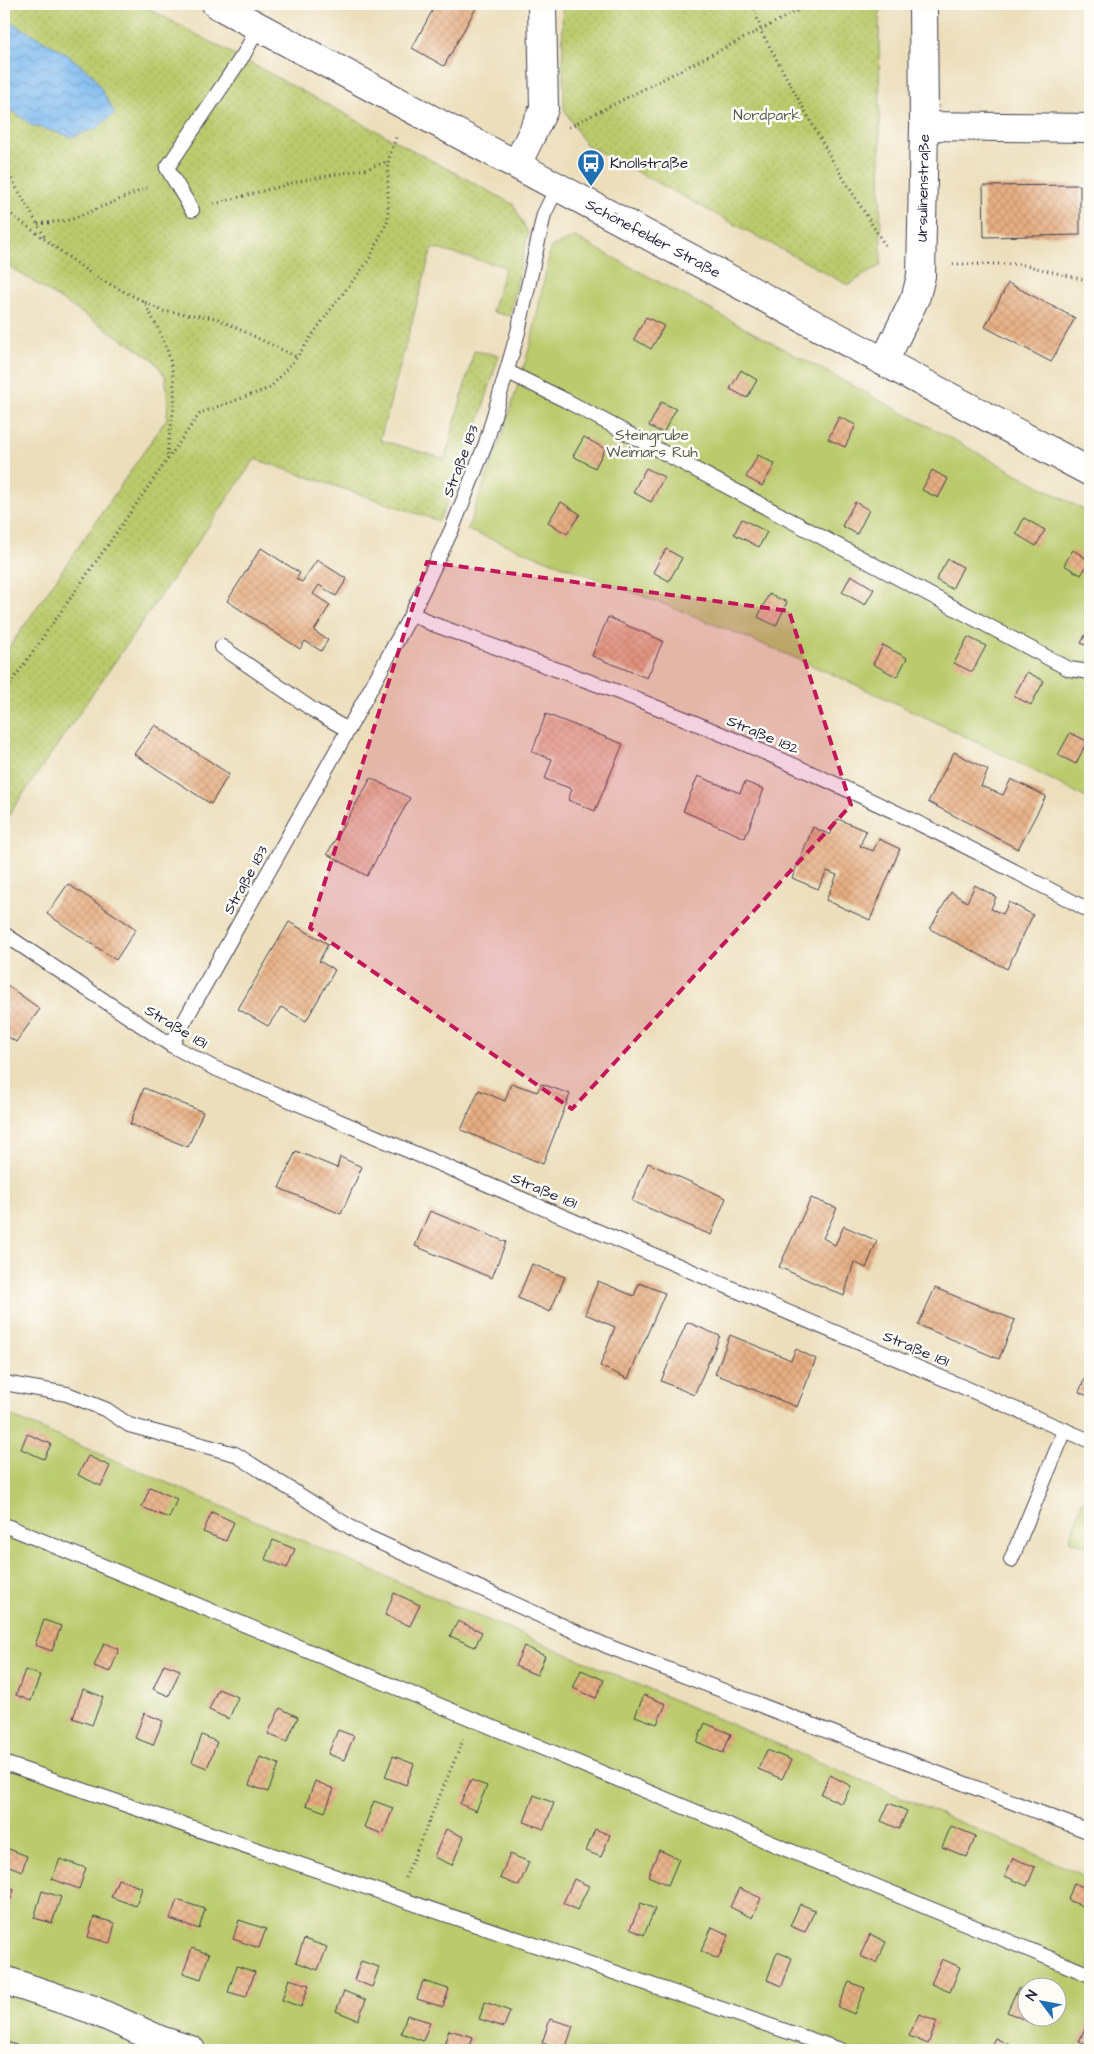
<svg xmlns="http://www.w3.org/2000/svg" width="1094" height="2054" font-family="'Architects Daughter',sans-serif">
	<style>
		.grass { fill: url(#grass-dots); stroke: #6e7654 }
		.garden { fill: #baca6c; stroke: #6e7654; fill-rule: evenodd }
		.water { fill: url(#water-waves); stroke: #506e96 }
		.building { fill: url(#building-cross-hatch) }
		.lines { fill: none; stroke-linecap: round; stroke-linejoin: round }
		.service-casing { stroke: #403e4e; stroke-width: 16 }
		.minor-casing { stroke: #403e4e; stroke-width: 30 }
		.path { stroke: #403e4e; stroke-width: 3; stroke-dasharray: 1 4; stroke-linecap: butt }
		.service { stroke: #fff; stroke-width: 14 }
		.minor { stroke: #fff; stroke-width: 28 }
		.marked { fill: #c2185b; fill-opacity: 0.2; stroke: #c2185b; stroke-width: 4; stroke-dasharray: 10 6; stroke-linejoin: round }
		.labels { text-anchor: middle; dominant-baseline: central; stroke-width: 5; stroke-linejoin: round; paint-order: stroke }
		.park-label { font-size: 15px; fill: #575d4c; stroke: #fdfcf7 }
		.poi-label { font-size: 15px; fill: #22223b; stroke: #fdfcf7; text-anchor: start }
		.street-label { font-size: 15px; fill: #22223b; stroke: #fdfcf7 }
	</style>
	<defs>
		<pattern id="grass-dots" width="8" height="8" patternUnits="userSpaceOnUse" patternTransform="scale(1.25)"><rect width="8" height="8" fill="#baca6c"/><path d="M2 2h.1M6 6h.1" fill="none" stroke="#a0ad5e" stroke-width="1.8" stroke-linecap="round"/></pattern>
		<pattern id="water-waves" width="16" height="10" patternUnits="userSpaceOnUse" patternTransform="scale(1.25)"><rect width="16" height="10" fill="#7ebaf0"/><path d="M0 5q4-4 8 0t8 0" fill="none" stroke="#6797c4"/></pattern>
		<pattern id="building-cross-hatch" width="8" height="8" patternUnits="userSpaceOnUse" patternTransform="scale(1.25)"><rect width="8" height="8" fill="#e7af83"/><path d="M0 0l8 8M0 8l8-8" fill="none" stroke="#c69672"/></pattern>
	</defs>
	<rect width="100%" height="100%" fill="#fdfcf7"/>
	<filter id="ink" filterUnits="userSpaceOnUse"><feTurbulence type="fractalNoise" baseFrequency=".02" numOctaves="2"/><feDisplacementMap in="SourceGraphic" scale="10" xChannelSelector="R" yChannelSelector="G"/><feConvolveMatrix kernelMatrix="1 2 1 2 8 2 1 2 1" color-interpolation-filters="sRGB"/></filter>
	<filter id="wash" filterUnits="userSpaceOnUse"><feTurbulence type="fractalNoise" baseFrequency=".0096" numOctaves="4" result="noise"/><feDisplacementMap in="SourceGraphic" scale="20" xChannelSelector="R" yChannelSelector="G"/><feGaussianBlur stdDeviation="1.12" result="paint"/><feColorMatrix in="noise" values="0 0 0 0 0 0 0 0 0 0 0 0 0 0 0 0 0 1.4 0 .05"/><feComposite in="paint" operator="in"/></filter>
	<g filter="url(#wash)">
		<rect width="100%" height="100%" fill="#ecdebb"/>
		<g class="grass">
			<path d="M4,4H140L513,204L528,233L510,316L492,312L505,267L432,248L380,440L445,459L474,351L499,355L469,454L439,521L255,459L4,822V655L167,418L168,397L165,376L153,359L4,263Z"/>
			<path d="M562,4H879L881,265L848,285L585,144L564,109Z"/>
		</g>
		<g class="garden">
			<path d="M575,237L1090,513V800C1003,754 915,711 825,671C708,619 587,575 467,530L502,436L531,343L551,247Z"/>
			<path d="M4,1413L1090,1878V2050H4ZM1026,1986H1056V2016H1026Z"/>
			<path d="M1083,1500L1090,1503V1547L1069,1540Z"/>
		</g>
		<path class="water" d="M4,18L65,53L93,75L115,113L97,128L73,137L31,125L4,104Z"/>
		<g id="blocks">
			<g class="building">
				<path d="M436,4H472L477,6L444,66L412,48Z"/>
				<path d="M1080,185V235L984,237L983,186Z"/>
				<path d="M1008,283L1075,318L1051,362L985,327Z"/>
				<path d="M646,317L664,326L651,349L634,339Z"/>
				<path d="M741,370L757,380L747,398L730,389Z"/>
				<path d="M661,402L676,409L663,433L649,426Z"/>
				<path d="M839,417L856,425L845,447L828,439Z"/>
				<path d="M584,437L605,449L595,468L573,456Z"/>
				<path d="M758,455L775,464L762,486L746,477Z"/>
				<path d="M646,468L664,477L651,502L633,492Z"/>
				<path d="M932,470L948,479L938,498L922,490Z"/>
				<path d="M561,502L580,514L567,534L548,522Z"/>
				<path d="M855,502L869,510L857,534L842,526Z"/>
				<path d="M1024,518L1045,530L1036,546L1016,534Z"/>
				<path d="M742,519L767,532L759,547L734,534Z"/>
				<path d="M261,548L300,573L296,579L302,582L317,560L347,579L336,596L319,585L313,594L330,605L314,631L328,640L321,651L305,641L300,649L227,601Z"/>
				<path d="M666,549L682,558L669,581L653,572Z"/>
				<path d="M1073,550L1090,561L1081,575L1064,565Z"/>
				<path d="M948,559L963,567L952,589L936,580Z"/>
				<path d="M851,575L874,589L865,605L842,592Z"/>
				<path d="M769,594L787,602L776,626L758,617Z"/>
				<path d="M608,617L663,641L647,678L592,656Z"/>
				<path d="M1090,626V647L1081,643Z"/>
				<path d="M968,637L986,646L972,672L954,663Z"/>
				<path d="M883,645L907,658L897,677L873,664Z"/>
				<path d="M1027,672L1044,681L1031,705L1014,696Z"/>
				<path d="M546,714L623,744L595,811L568,800L572,789L545,779L552,759L532,752Z"/>
				<path d="M155,725L229,774L211,804L134,754Z"/>
				<path d="M1070,733L1087,741L1076,764L1058,755Z"/>
				<path d="M954,752L988,770L981,786L1003,795L1011,779L1046,796L1018,849L928,802Z"/>
				<path d="M698,776L740,793L745,782L764,789L745,838L683,811Z"/>
				<path d="M371,778L410,798L367,876L327,854Z"/>
				<path d="M838,819L866,831L860,846L873,851L879,839L900,849L870,920L826,900L837,875L827,871L818,889L792,878L813,827L830,835Z"/>
				<path d="M68,884L136,929L116,960L47,914Z"/>
				<path d="M975,885L996,897L991,909L1003,914L1009,902L1033,915L1007,969L930,929L951,892L967,902Z"/>
				<path d="M289,922L328,944L319,961L335,970L306,1021L281,1007L268,1026L238,1009Z"/>
				<path d="M4,983L40,1009L16,1042L4,1034Z"/>
				<path d="M511,1083L537,1092L542,1084L570,1094L543,1164L461,1130L479,1090L505,1101Z"/>
				<path d="M144,1088L203,1112L188,1147L130,1124Z"/>
				<path d="M296,1151L337,1168L340,1157L362,1167L341,1214L279,1188Z"/>
				<path d="M648,1163L726,1198L711,1235L632,1201Z"/>
				<path d="M811,1198L837,1208L823,1238L835,1245L844,1226L877,1241L866,1268L854,1262L844,1296L779,1267Z"/>
				<path d="M430,1211L506,1242L492,1278L415,1246Z"/>
				<path d="M532,1264L565,1277L550,1312L518,1298Z"/>
				<path d="M598,1281L634,1296L639,1283L665,1293L628,1379L600,1366L615,1327L585,1314Z"/>
				<path d="M935,1288L1015,1320L999,1359L918,1325Z"/>
				<path d="M687,1322L720,1336L694,1395L661,1381Z"/>
				<path d="M730,1335L791,1360L796,1349L816,1359L797,1407L715,1374Z"/>
				<path d="M1090,1367V1397L1079,1392Z"/>
				<path d="M27,1434L51,1444L44,1459L21,1449Z"/>
				<path d="M88,1456L110,1466L101,1486L78,1475Z"/>
				<path d="M150,1487L177,1499L169,1518L142,1507Z"/>
				<path d="M212,1512L234,1522L226,1541L203,1532Z"/>
				<path d="M273,1540L295,1549L287,1568L265,1559Z"/>
				<path d="M394,1593L420,1605L410,1626L385,1615Z"/>
				<path d="M44,1620L61,1626L52,1651L35,1645Z"/>
				<path d="M458,1621L482,1632L475,1647L450,1636Z"/>
				<path d="M104,1643L119,1649L110,1672L94,1666Z"/>
				<path d="M524,1646L545,1656L537,1675L515,1666Z"/>
				<path d="M164,1664L180,1670L169,1696L153,1689Z"/>
				<path d="M25,1670L40,1675L31,1701L16,1695Z"/>
				<path d="M581,1670L604,1680L596,1698L573,1688Z"/>
				<path d="M83,1689L103,1697L92,1725L73,1718Z"/>
				<path d="M218,1689L238,1697L229,1719L209,1710Z"/>
				<path d="M644,1695L666,1704L657,1724L635,1716Z"/>
				<path d="M280,1708L298,1717L287,1742L268,1734Z"/>
				<path d="M144,1713L163,1721L153,1745L135,1738Z"/>
				<path d="M705,1723L731,1734L723,1753L697,1742Z"/>
				<path d="M338,1730L354,1736L344,1760L328,1754Z"/>
				<path d="M202,1735L217,1742L207,1768L192,1762Z"/>
				<path d="M767,1750L791,1760L782,1779L758,1769Z"/>
				<path d="M393,1756L414,1764L406,1785L385,1777Z"/>
				<path d="M260,1757L279,1764L268,1792L249,1785Z"/>
				<path d="M830,1775L851,1786L842,1804L821,1794Z"/>
				<path d="M471,1780L487,1786L476,1811L460,1804Z"/>
				<path d="M315,1781L334,1789L325,1812L306,1805Z"/>
				<path d="M534,1795L554,1803L544,1829L524,1822Z"/>
				<path d="M374,1801L393,1808L383,1834L364,1827Z"/>
				<path d="M889,1803L907,1811L899,1829L881,1821Z"/>
				<path d="M951,1826L976,1836L967,1857L942,1847Z"/>
				<path d="M446,1829L464,1837L452,1865L434,1857Z"/>
				<path d="M595,1829L610,1835L601,1857L586,1851Z"/>
				<path d="M4,1847L27,1856L22,1871L4,1864Z"/>
				<path d="M659,1850L679,1859L668,1885L648,1876Z"/>
				<path d="M510,1854L529,1862L519,1886L500,1878Z"/>
				<path d="M1013,1858L1035,1867L1027,1886L1005,1876Z"/>
				<path d="M60,1859L86,1868L79,1889L52,1879Z"/>
				<path d="M118,1879L142,1888L136,1906L111,1897Z"/>
				<path d="M574,1879L589,1886L577,1910L563,1903Z"/>
				<path d="M1074,1883L1090,1890L1089,1909L1068,1900Z"/>
				<path d="M4,1887L14,1890L8,1907L4,1906Z"/>
				<path d="M739,1888L761,1898L752,1918L730,1907Z"/>
				<path d="M42,1891L61,1897L52,1923L34,1918Z"/>
				<path d="M177,1900L205,1909L199,1929L170,1919Z"/>
				<path d="M641,1903L655,1909L644,1935L630,1929Z"/>
				<path d="M800,1904L815,1910L805,1932L790,1926Z"/>
				<path d="M94,1917L115,1923L110,1943L88,1937Z"/>
				<path d="M239,1920L266,1929L259,1948L233,1939Z"/>
				<path d="M712,1927L729,1935L718,1959L701,1951Z"/>
				<path d="M870,1934L886,1942L876,1963L860,1956Z"/>
				<path d="M304,1939L327,1947L318,1970L296,1962Z"/>
				<path d="M192,1948L209,1954L201,1979L183,1973Z"/>
				<path d="M777,1952L792,1958L782,1986L767,1980Z"/>
				<path d="M942,1959L960,1967L950,1992L931,1984Z"/>
				<path d="M361,1961L379,1967L372,1987L354,1980Z"/>
				<path d="M237,1966L255,1972L246,1997L228,1992Z"/>
				<path d="M289,1979L309,1985L301,2007L282,2000Z"/>
				<path d="M423,1981L449,1989L443,2007L417,1999Z"/>
				<path d="M849,1982L865,1988L854,2014L838,2007Z"/>
				<path d="M1018,1988L1026,1992V2016H1028L1027,2021L1007,2012Z"/>
				<path d="M344,1991L366,2000L358,2020L336,2011Z"/>
				<path d="M485,2002L510,2011L504,2027L479,2019Z"/>
				<path d="M919,2014L937,2022L928,2044L909,2036Z"/>
				<path d="M407,2015L430,2022L423,2041L401,2033Z"/>
				<path d="M1090,2016V2046L1079,2042Z"/>
				<path d="M550,2019L573,2026L565,2050L542,2043Z"/>
				<path d="M449,2030L473,2037L469,2050H451L443,2048Z"/>
				<path d="M995,2038L1010,2045L1008,2050H989Z"/>
				<path d="M7,2042L25,2048L24,2050H4Z"/>
			</g>
		</g>
	</g>
	<g filter="url(#ink)">
		<use href="#blocks" fill-opacity="0" stroke="#403e4e" stroke-width="1"/>
		<g class="lines">
			<g class="service-casing">
				<g id="service">
					<path d="M192,210L167,168L244,54L259,26"/>
					<path d="M508,372L565,400L1069,669L1090,672"/>
					<path d="M412,613L430,623C493,646 556,669 618,692C780,755 938,829 1090,911"/>
					<path d="M222,647L313,710L348,730"/>
					<path d="M4,934L171,1045L212,1067L1090,1441"/>
					<path d="M171,1045L348,730L412,613L452,529L486,443L518,332L544,214L558,186"/>
					<path d="M4,1383L67,1394L107,1410L129,1425L235,1454L361,1534L607,1646L1090,1832"/>
					<path d="M4,1525L1090,1975"/>
					<path d="M1011,1560L1065,1430"/>
					<path d="M4,1763L841,2050"/>
				</g>
			</g>
			<g class="minor-casing">
				<g id="minor">
					<path id="s1" d="M216,4L1090,472"/>
					<path d="M924,126L1090,128"/>
					<path d="M517,164L544,109L542,4"/>
					<path id="s2" d="M884,362L916,296L921,276L924,126L923,4"/>
					<path d="M4,1980L91,2009L160,2040L191,2050"/>
				</g>
			</g>
			<g class="path">
				<path d="M753,4L761,31L832,160L886,247"/>
				<path d="M569,127L811,4"/>
				<path d="M4,166L46,239"/>
				<path d="M214,204L304,180L366,169L388,161"/>
				<path d="M4,209L94,276L162,311L216,318L297,357"/>
				<path d="M38,224L70,220L147,188"/>
				<path d="M953,264H1020L1090,281"/>
				<path d="M143,301C159,328 173,355 174,388C176,411 168,434 167,457"/>
				<path d="M4,693L200,413L270,388L297,357L328,313L369,260L388,220V161L397,134"/>
				<path d="M405,1878L464,1738"/>
			</g>
			<use href="#service" class="service"/>
			<use href="#minor" class="minor"/>
		</g>
	</g>
	<path class="marked" d="M427,562L789,611L851,805L572,1109L310,928Z"/>
	<defs>
		<g id="bus-pin" transform="scale(1.4375)"><path d="M0 17L-7.5 6A9.5 9.5 0 1 1 7.5 6Z" fill="#1f6fb2" stroke="#fdfcf7"/><path d="M-5-6H5V4H4V6H2V4H-2V6H-4V4H-5ZM-3.5-4V0h7V-4ZM-3.5 1.2v1.5H-2V1.2ZM2 1.2v1.5H3.5V1.2Z" fill="#fff"/></g>
	</defs>
	<g fill-rule="evenodd">
		<use href="#bus-pin" x="591" y="163"/>
	</g>
	<g class="labels">
		<g class="park-label">
			<text x="767" y="115">Nordpark</text>
			<text x="652" y="435">Steingrube<tspan x="652" dy="17">Weimars Ruh</tspan></text>
		</g>
		<g class="poi-label">
			<text x="610" y="163">Knollstraße</text>
		</g>
		<g class="street-label">
			<text stroke="none"><textPath href="#s2" startOffset="182">Ursulinenstraße</textPath></text>
			<text stroke="none"><textPath href="#s1" startOffset="496">Schönefelder Straße</textPath></text>
			<text transform="translate(461 461) rotate(-69)">Straße 183</text>
			<text transform="translate(763 735) rotate(23)">Straße 182</text>
			<text transform="translate(246 880) rotate(-61)">Straße 183</text>
			<text transform="translate(176 1027) rotate(31)">Straße 181</text>
			<text transform="translate(544 1191) rotate(23)">Straße 181</text>
			<text transform="translate(916 1349) rotate(23)">Straße 181</text>
		</g>
	</g>
	<rect width="1094" height="2054" fill="none" stroke="#fdfcf7" stroke-width="20"/>
	<g transform="translate(1042 2002) rotate(302)"><circle r="24" fill="#fdfcf7" stroke="#a5a5ac"/>
	<path d="M0-4L9 19L0 12L-9 19Z" fill="#1f6fb2"/>
	<text y="-8" font-size="14" font-weight="bold" text-anchor="middle" fill="#22223b">N</text>
	</g>
</svg>
